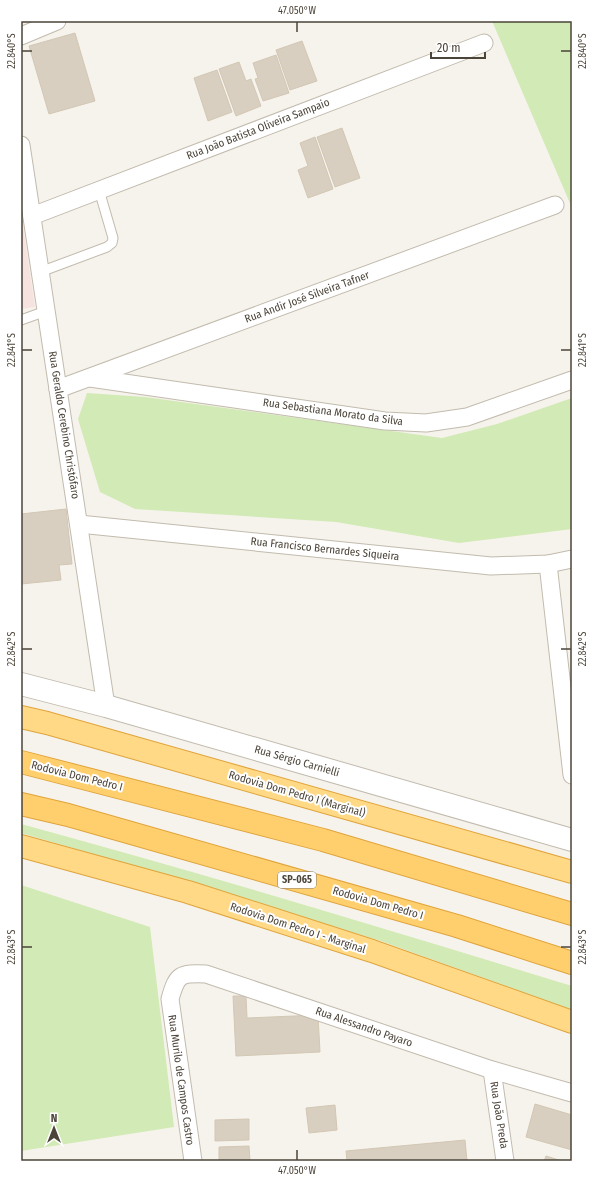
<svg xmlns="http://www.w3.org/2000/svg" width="593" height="1182" font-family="'Fira Sans Condensed',sans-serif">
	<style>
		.medical { fill: #f6e3e0 }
		.green { fill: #d2eab5 }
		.building { fill: #d8cfc1; stroke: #d3c7b4 }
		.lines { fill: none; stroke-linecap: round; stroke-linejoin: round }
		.service-casing { stroke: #c2bbae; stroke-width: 11 }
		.minor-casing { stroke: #c2bbae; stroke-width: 19 }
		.tertiary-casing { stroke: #c2bbae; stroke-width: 24 }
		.trunk-casing { stroke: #e0a43c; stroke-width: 24 }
		.motorway-casing { stroke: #e0a43c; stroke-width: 24 }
		.service { stroke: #fff; stroke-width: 9 }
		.minor { stroke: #fff; stroke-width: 17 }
		.tertiary { stroke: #fff; stroke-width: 22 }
		.trunk { stroke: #ffd985; stroke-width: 22 }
		.motorway { stroke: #ffcf6e; stroke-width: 22 }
		.ticks { fill: none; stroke: #4b4439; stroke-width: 1.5 }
		.labels { text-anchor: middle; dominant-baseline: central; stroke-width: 4; stroke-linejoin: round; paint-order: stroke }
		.shield { fill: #fff; stroke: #817c74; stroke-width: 1 }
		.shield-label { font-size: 10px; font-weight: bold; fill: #4b4439 }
		.street-label { font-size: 11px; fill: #4b4439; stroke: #fff }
		.neatline { fill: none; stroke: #4b4439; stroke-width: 1.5 }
		.ticks-label { font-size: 10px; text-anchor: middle; fill: #4b4439 }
	</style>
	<rect width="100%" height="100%" fill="#f6f3ec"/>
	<path class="medical" d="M21,212L35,307L21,309Z"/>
	<g class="green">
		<path d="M492,21H572V208Z"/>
		<path d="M87,393L145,397L442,438L497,424L572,398V529L459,543L336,522L135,509L100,492L78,419Z"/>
		<path d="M21,824C206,874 389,930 572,986V1010L381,941L173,877L21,833Z"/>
		<path d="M21,885L150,927L174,1127L21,1151Z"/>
	</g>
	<g class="building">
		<path d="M75,33L95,101L49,114L29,46Z"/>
		<path d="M302,41L317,81L290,90L276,50Z"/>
		<path d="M276,55L289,93L263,101L255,79L258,78L253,63Z"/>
		<path d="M239,62L246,81L251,79L261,106L236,116L219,69Z"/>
		<path d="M217,70L232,112L208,121L194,78Z"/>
		<path d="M342,128L360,178L335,187L317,137Z"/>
		<path d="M315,137L333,189L308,198L298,170L308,166L300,143Z"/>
		<path d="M66,509L72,564L59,565L61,580L21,584V514Z"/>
		<path d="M233,996H246L247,1018L318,1015L320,1052L236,1056Z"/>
		<path d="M535,1104L572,1115V1150L526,1137Z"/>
		<path d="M335,1105L337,1130L309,1133L306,1108Z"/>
		<path d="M249,1119V1140L215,1141V1120Z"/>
		<path d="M465,1140L467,1161H347L346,1151Z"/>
		<path d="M249,1146L250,1161H219V1147Z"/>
		<path d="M546,1156L562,1161H544Z"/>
	</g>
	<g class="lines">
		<g class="service-casing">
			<g id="service">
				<path d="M40,272L107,247L112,243L113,238L99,190"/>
				<path d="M21,320L46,311"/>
			</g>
		</g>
		<g class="minor-casing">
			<g id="minor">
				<path d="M21,36L57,21"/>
				<path d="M21,145L106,706"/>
				<path d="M32,216L484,43"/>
				<path d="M90,378L385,421L426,423L467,417L572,380"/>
				<path d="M58,389L555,205"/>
				<path d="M79,524L491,566L548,564L572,559"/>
				<path d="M548,564L572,775"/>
				<path d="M492,1070L505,1161"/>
				<path d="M193,1161L170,999C177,974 180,973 206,974L492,1070L572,1093"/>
			</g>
		</g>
		<g class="tertiary-casing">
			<path id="tertiary" d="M21,684L106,706L572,840"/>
		</g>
		<g class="trunk-casing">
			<g id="trunk">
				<path d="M21,717L47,723L572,872"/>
				<path d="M21,846L188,892L372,951L572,1022"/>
			</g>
		</g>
		<g class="motorway-casing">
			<g id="motorway">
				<path d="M21,762L323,840L572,914"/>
				<path d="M21,804L68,815L457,926L572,963"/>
			</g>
		</g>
		<use href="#service" class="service"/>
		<use href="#minor" class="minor"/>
		<use href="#tertiary" class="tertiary"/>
		<use href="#trunk" class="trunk"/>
		<use href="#motorway" class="motorway"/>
	</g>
	<path class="ticks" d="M297,22V32M22,51H32M561,51H571M22,350H32M561,350H571M22,649H32M561,649H571M22,947H32M561,947H571M297,1150V1160"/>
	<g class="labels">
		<rect class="shield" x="278" y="872" width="38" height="16" rx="3"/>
		<g class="shield-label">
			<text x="297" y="880">SP-065</text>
		</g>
		<g class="street-label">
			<text transform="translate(258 129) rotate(-21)">Rua João Batista Oliveira Sampaio</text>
			<text transform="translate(307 297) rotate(-20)">Rua Andir José Silveira Tafner</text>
			<text transform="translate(333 412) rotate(8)">Rua Sebastiana Morato da Silva</text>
			<text transform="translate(64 425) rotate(81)">Rua Geraldo Cerebino Christófaro</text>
			<text transform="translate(325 549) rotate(6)">Rua Francisco Bernardes Siqueira</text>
			<text transform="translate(297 761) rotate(16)">Rua Sérgio Carnielli</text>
			<text transform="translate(77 776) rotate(14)">Rodovia Dom Pedro I</text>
			<text transform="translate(297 794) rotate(16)">Rodovia Dom Pedro I (Marginal)</text>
			<text transform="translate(378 903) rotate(16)">Rodovia Dom Pedro I</text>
			<text transform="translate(298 928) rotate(18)">Rodovia Dom Pedro I - Marginal</text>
			<text transform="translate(364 1027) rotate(19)">Rua Alessandro Payaro</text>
			<text transform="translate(181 1080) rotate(82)">Rua Murilo de Campos Castro</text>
			<text transform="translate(499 1115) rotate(81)">Rua João Preda</text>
		</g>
	</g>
	<rect width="593" height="1182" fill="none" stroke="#ffffff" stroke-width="44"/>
	<g transform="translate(54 1128)" stroke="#ffffff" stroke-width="3" paint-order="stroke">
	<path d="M0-3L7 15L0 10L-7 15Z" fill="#4b4439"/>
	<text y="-6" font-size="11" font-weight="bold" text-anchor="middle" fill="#4b4439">N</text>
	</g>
	<path d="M431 52v6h54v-6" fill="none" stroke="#4b4439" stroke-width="2"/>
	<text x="437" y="52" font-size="12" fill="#4b4439" stroke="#ffffff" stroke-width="3" paint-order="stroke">20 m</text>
	<rect x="22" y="22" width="549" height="1138" class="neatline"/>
	<g class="ticks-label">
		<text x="297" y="14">47.050°W</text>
		<text transform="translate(11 51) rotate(-90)" y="4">22.840°S</text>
		<text transform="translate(582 51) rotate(-90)" y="4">22.840°S</text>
		<text transform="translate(11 350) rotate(-90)" y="4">22.841°S</text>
		<text transform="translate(582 350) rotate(-90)" y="4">22.841°S</text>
		<text transform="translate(11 649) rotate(-90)" y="4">22.842°S</text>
		<text transform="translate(582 649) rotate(-90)" y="4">22.842°S</text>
		<text transform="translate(11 947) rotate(-90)" y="4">22.843°S</text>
		<text transform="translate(582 947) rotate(-90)" y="4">22.843°S</text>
		<text x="297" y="1174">47.050°W</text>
	</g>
</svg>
